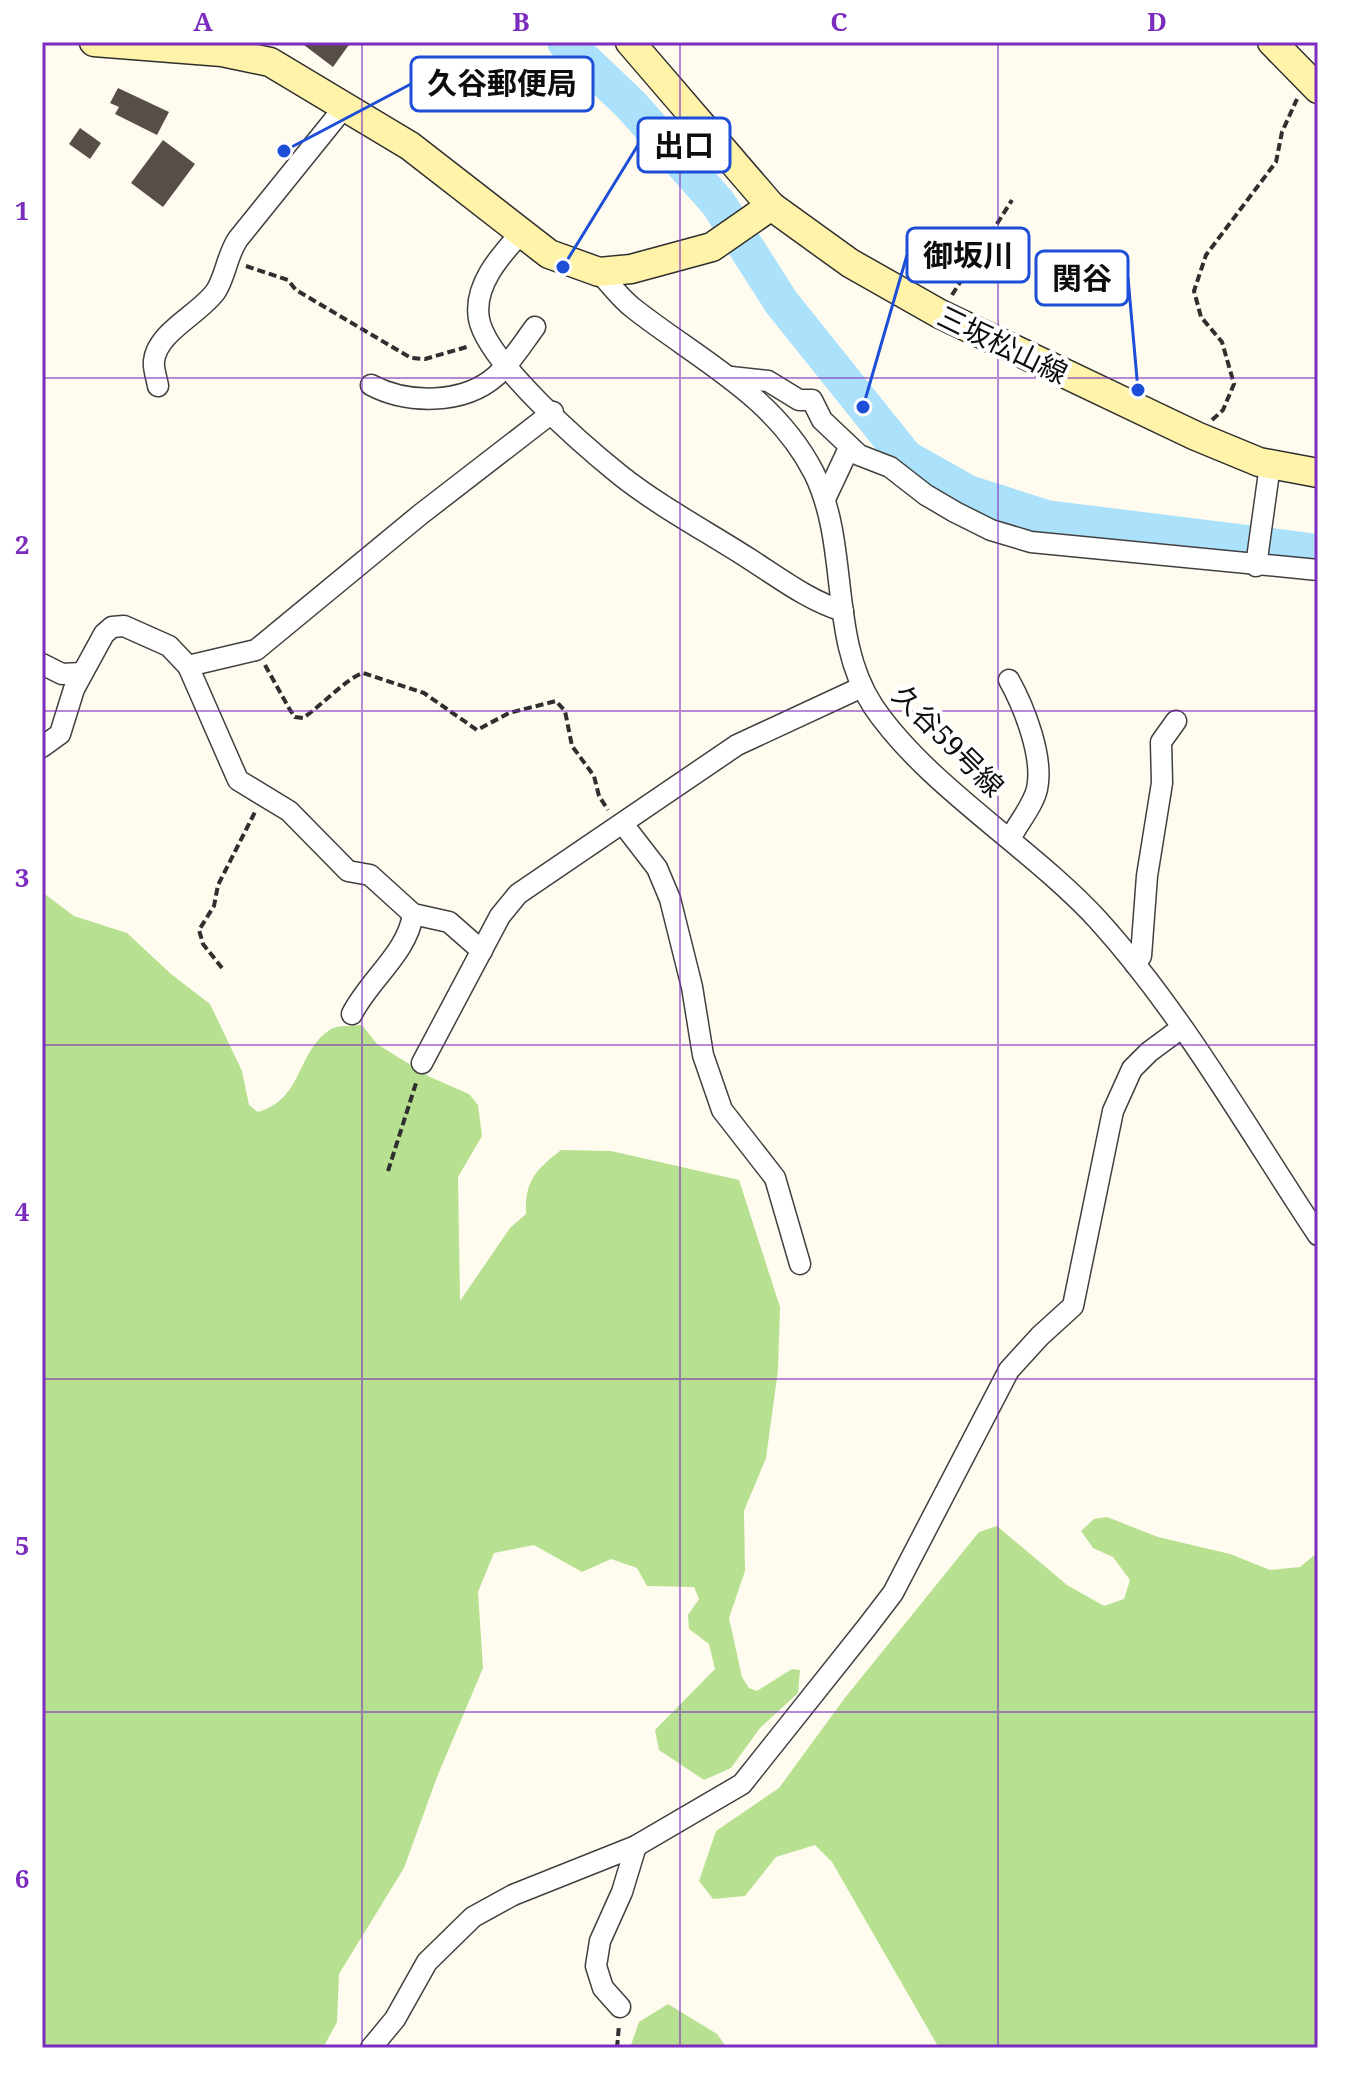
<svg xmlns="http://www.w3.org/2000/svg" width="1360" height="2090" font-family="'Noto Serif','Noto Sans JP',serif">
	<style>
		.forest { fill: #b7e091 }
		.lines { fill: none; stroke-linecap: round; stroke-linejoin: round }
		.river { stroke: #ace1fc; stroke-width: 36 }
		.building { fill: #574e49 }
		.minor-casing { stroke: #404040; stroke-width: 23 }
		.secondary-casing { stroke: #2f2f2f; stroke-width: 31 }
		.path { stroke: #2f2f2f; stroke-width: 4; stroke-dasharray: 8 4; stroke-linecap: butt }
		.minor { stroke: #fff; stroke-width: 20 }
		.secondary { stroke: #fff3a9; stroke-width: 28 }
		.grid { fill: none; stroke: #7b2cbf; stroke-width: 2; stroke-opacity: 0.55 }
		.labels { text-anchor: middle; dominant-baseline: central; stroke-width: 8; stroke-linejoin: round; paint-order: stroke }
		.street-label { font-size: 28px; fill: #0d0d0d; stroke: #fff }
		.leader { fill: none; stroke: #1d4ed8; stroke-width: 3 }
		.callout-dot { fill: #1d4ed8; stroke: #fff; stroke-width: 3 }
		.callout { fill: #fff; stroke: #1d4ed8; stroke-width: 3 }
		.callout-label { font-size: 30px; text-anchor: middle; font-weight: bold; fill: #0d0d0d }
		.neatline { fill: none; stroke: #7b2cbf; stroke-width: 3 }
		.grid-label { font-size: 26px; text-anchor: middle; font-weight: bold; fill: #7b2cbf }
	</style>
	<rect width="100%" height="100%" fill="#fffbee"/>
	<g class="forest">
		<path d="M42,892L74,916L127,933L171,974L210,1004L242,1071L249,1105L258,1112C304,1099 296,1051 331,1029C339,1025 353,1026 362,1025L377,1044L430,1077L469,1094L478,1105L482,1136L458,1177L460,1301L510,1228L526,1214C525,1180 535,1171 561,1150L611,1151L739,1180L780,1307L778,1370L766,1458L744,1511L745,1571L729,1618L742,1677L749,1688L757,1691L792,1669L800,1670L798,1693L760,1728L731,1768L704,1780L659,1750L655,1730L715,1669L709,1644L689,1629L688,1615L699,1599L694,1587L647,1586L637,1568L611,1559L582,1572L534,1545L494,1553L478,1592L483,1668L437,1777L404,1868L339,1974L337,2022L323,2048H42Z"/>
		<path d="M1107,1517L1158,1537L1230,1554L1270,1570L1300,1567L1318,1552V2048H939L832,1862L815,1845L776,1857L745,1896L713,1899L699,1881L716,1831L779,1788L844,1699L979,1532L997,1526L1067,1585L1104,1606L1124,1599L1130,1580L1113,1557L1093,1548L1081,1531L1094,1519Z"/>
		<path d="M668,2004L717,2034L727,2048H630L639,2022Z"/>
	</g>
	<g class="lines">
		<path class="river" d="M565,42L631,105L718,203L781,302L906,458L968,493L1046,518L1318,552"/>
	</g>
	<g class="building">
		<path d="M300,42H351L333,67Z"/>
		<path d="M118,88L169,112L157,135L115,114L119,107L110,103Z"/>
		<path d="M80,128L101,143L90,159L69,144Z"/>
		<path d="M163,140L195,164L163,207L131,183Z"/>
	</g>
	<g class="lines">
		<g class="minor-casing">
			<g id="minor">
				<path d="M520,234C500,256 473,286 479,319C487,362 584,446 620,475C659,506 706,531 748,558C778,577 809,601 843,611"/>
				<path d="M599,272C610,284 620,298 633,308C699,360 774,395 814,473C850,546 828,637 873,706C926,785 1032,848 1098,920C1183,1014 1248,1130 1318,1235"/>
				<path d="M731,377L768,381L799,400H812L822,420L859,455L890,467L926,495L955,512L991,530L1031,542L1318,570"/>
				<path d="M371,385C407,404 463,405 496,376C511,363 523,343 535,327"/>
				<path d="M158,386C157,379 153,369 154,361C157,332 200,314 216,291C226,275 227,255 238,239L346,105"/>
				<path d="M825,499L849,448"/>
				<path d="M1256,566L1270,465"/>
				<path d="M42,664L62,674L82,673"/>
				<path d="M188,666L256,650L421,514L553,412"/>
				<path d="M1009,680C1024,707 1044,757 1037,789C1033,806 1018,823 1010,839"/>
				<path d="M42,747L60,734L74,689L104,634L112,627L124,626L169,646L188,666L238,780L289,811L348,871L370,875L413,914L449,922L482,951"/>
				<path d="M623,824L657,868L670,899L692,987L703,1055L722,1110L775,1178L800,1264"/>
				<path d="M1135,964L1141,956L1147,876L1162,783L1161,742L1176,721"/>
				<path d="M352,1014C369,980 408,952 413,914"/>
				<path d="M422,1063L500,916L518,894L737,745L862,687"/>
				<path d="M620,2007L603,1988L596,1966L600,1941L622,1892L636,1846"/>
				<path d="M371,2048L395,2019L427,1962L473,1917L513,1895L636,1846L742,1784L867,1627L893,1593L1009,1370L1040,1336L1073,1306L1113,1111L1132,1069L1149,1052L1180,1029"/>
			</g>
		</g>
		<g class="secondary-casing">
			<g id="secondary">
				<path d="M94,42L222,52L270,62L410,146L549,254L599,272L631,269L712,247L771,206"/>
				<path d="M630,42L771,206L850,263L940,314L1196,436L1259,462L1318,473"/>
				<path d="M1272,42L1318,89"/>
			</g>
		</g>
		<g class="path">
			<path d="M246,266L288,280L296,290L411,358L425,359L470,346"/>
			<path d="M952,295L1012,200"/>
			<path d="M1212,420L1223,410L1234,384L1222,342L1201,317L1194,291L1206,255L1276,162L1282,132L1297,99"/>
			<path d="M265,665L290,710L295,717L303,718C320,707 348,677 363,673L424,693L477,730L509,713L556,701L565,711L572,746L594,776L599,796L608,810"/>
			<path d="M222,968L203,944L199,930L214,906L218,885L255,812"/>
			<path d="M388,1171L417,1080"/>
			<path d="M617,2048L619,2025"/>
		</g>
		<use href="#minor" class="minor"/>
		<use href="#secondary" class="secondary"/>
	</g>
	<path class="grid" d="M362,42V2048M680,42V2048M998,42V2048M42,378H1318M42,711H1318M42,1045H1318M42,1379H1318M42,1712H1318"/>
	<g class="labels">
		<g class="street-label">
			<text transform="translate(1003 344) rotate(26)">三坂松山線</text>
			<text transform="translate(949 740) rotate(45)">久谷59号線</text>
		</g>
	</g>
	<path class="leader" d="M284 151L411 84M563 267L638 145M863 407L907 255M1138 390L1128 278"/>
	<g class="callout-dot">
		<circle cx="284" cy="151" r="8"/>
		<circle cx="563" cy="267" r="8"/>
		<circle cx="863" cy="407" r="8"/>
		<circle cx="1138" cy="390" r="8"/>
	</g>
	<g class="callout">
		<rect x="411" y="57" width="182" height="54" rx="8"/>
		<rect x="638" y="118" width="92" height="54" rx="8"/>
		<rect x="907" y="228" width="122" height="54" rx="8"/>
		<rect x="1036" y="251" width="92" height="54" rx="8"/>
	</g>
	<g class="callout-label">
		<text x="502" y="94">久谷郵便局</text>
		<text x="684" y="156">出口</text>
		<text x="968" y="266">御坂川</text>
		<text x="1082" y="289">関谷</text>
	</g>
	<rect width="1360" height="2090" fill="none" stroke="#ffffff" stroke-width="88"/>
	<rect x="44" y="44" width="1272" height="2002" class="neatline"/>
	<g class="grid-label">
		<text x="203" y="31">A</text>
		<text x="521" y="31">B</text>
		<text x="839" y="31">C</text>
		<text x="1157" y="31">D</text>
		<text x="22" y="220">1</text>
		<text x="22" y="554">2</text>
		<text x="22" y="887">3</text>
		<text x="22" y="1221">4</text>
		<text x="22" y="1555">5</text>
		<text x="22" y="1888">6</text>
	</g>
</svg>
